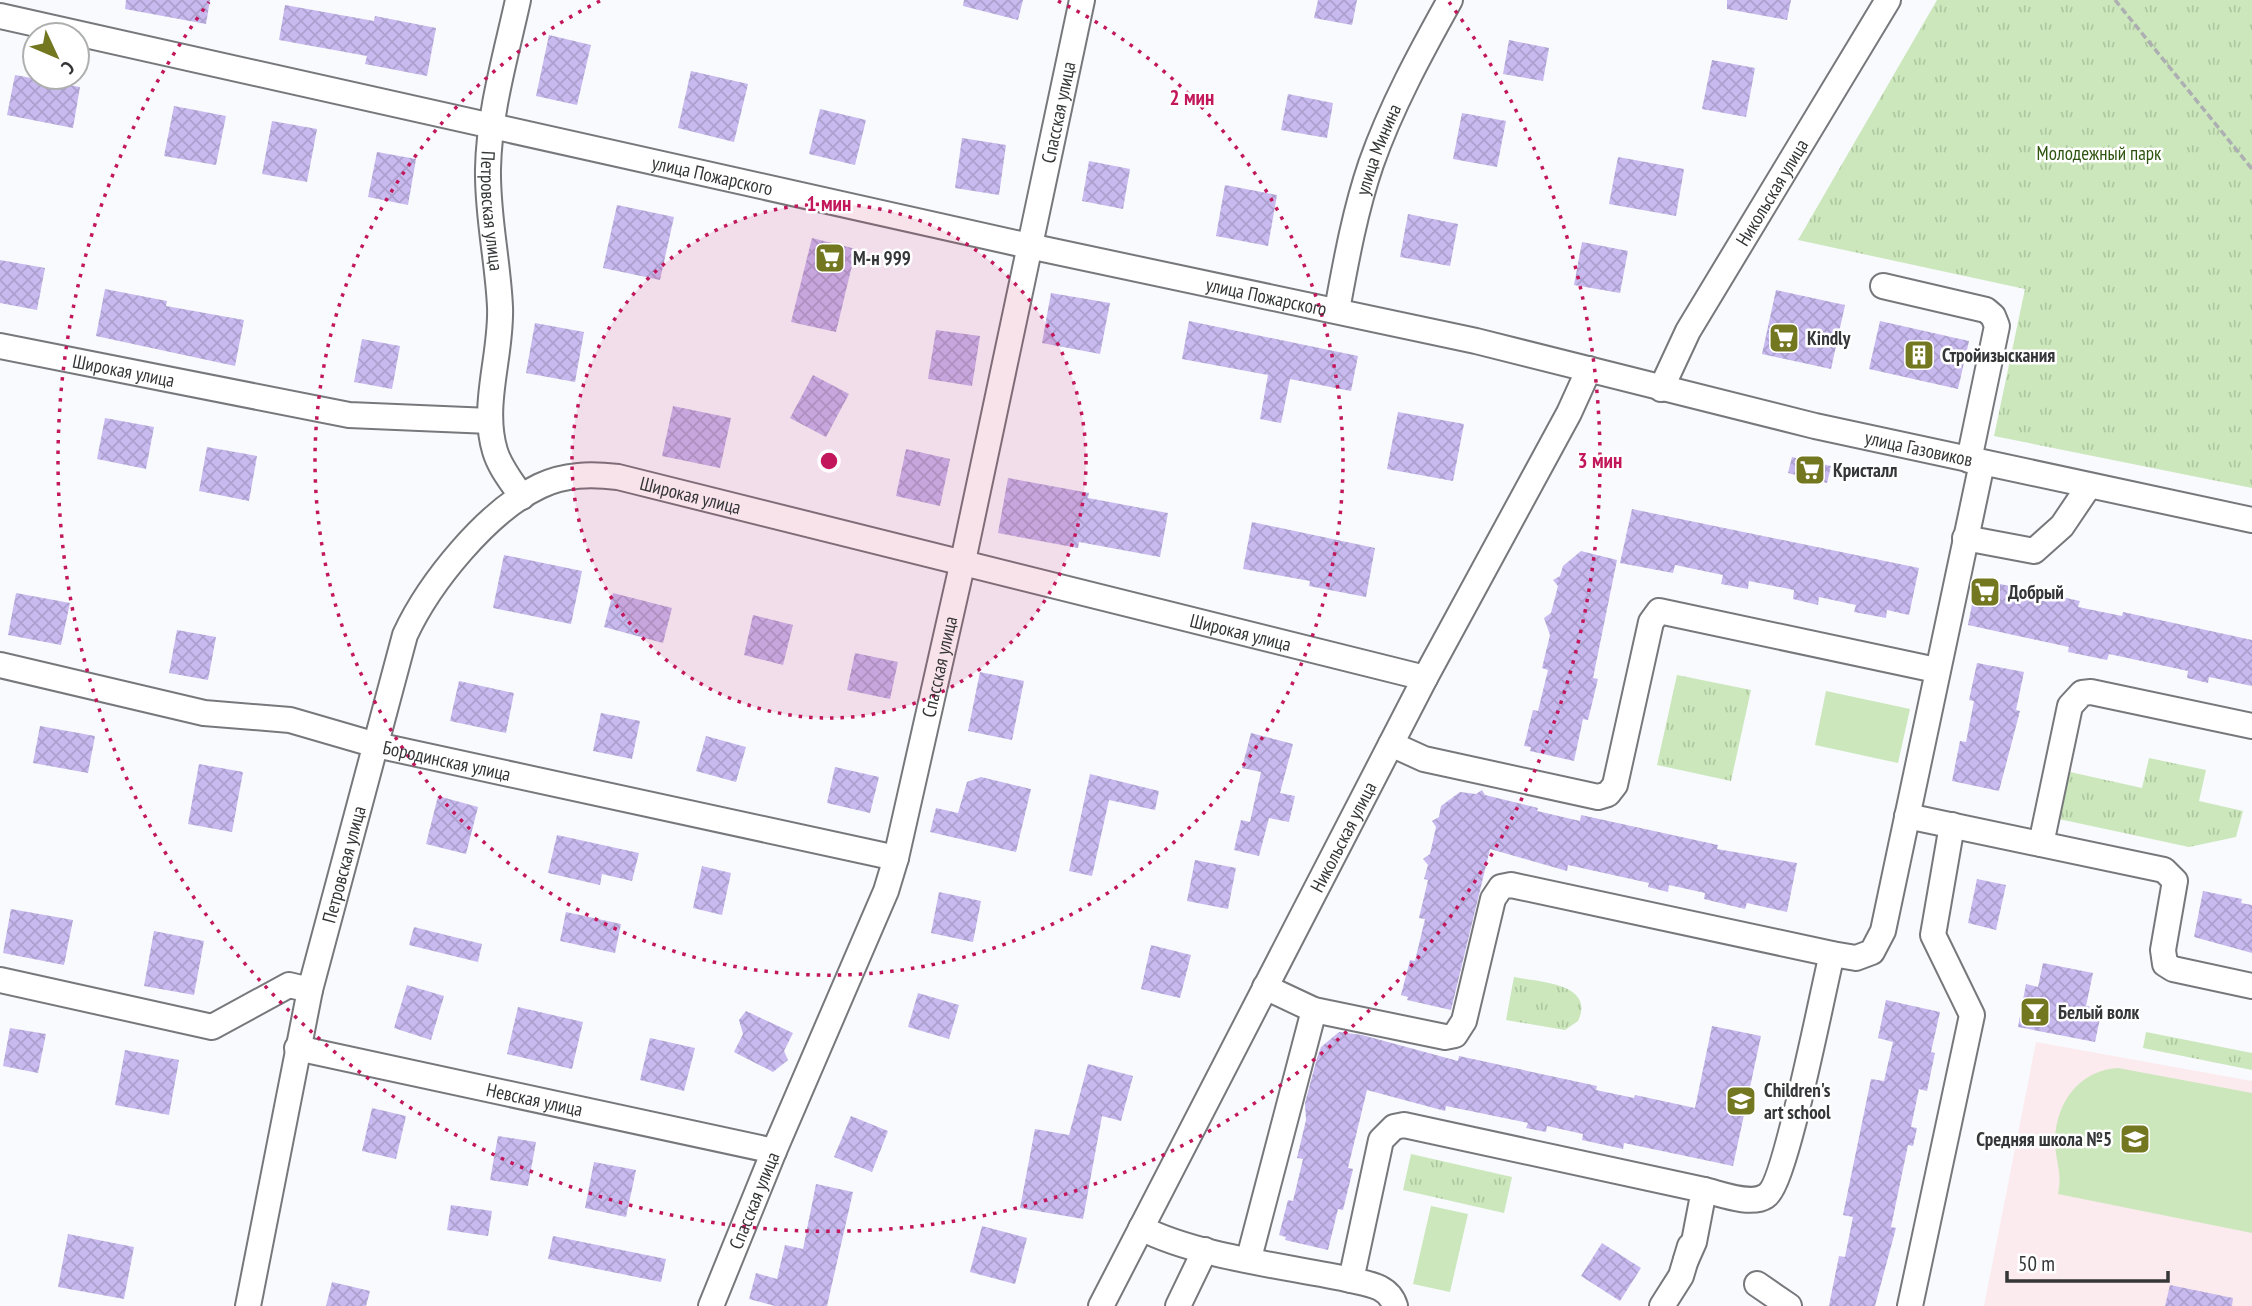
<svg xmlns="http://www.w3.org/2000/svg" width="2252" height="1306" font-family="'PT Sans Narrow',sans-serif">
	<style>
		.education { fill: #fcebee }
		.grass { fill: url(#grass-tufts) }
		.pitch { fill: #cbe7bb }
		.building { fill: url(#building-cross-hatch) }
		.lines { fill: none; stroke-linecap: round; stroke-linejoin: round }
		.minor-casing { stroke: #77787c; stroke-width: 28 }
		.path { stroke: #adafb2; stroke-width: 3.5; stroke-dasharray: 7 3.5; stroke-linecap: butt }
		.minor { stroke: #fff; stroke-width: 24 }
		.ring { fill: none; stroke: #c2185b; stroke-width: 3.5; stroke-dasharray: 3.5 7 }
		.labels { text-anchor: middle; dominant-baseline: central; stroke-width: 5; stroke-linejoin: round; paint-order: stroke }
		.street-label { font-size: 19px; fill: #353637; stroke: #fff }
		.park-label { font-size: 19px; fill: #2d530e; stroke: #fff }
		.poi-label { font-size: 19px; font-weight: bold; fill: #353637; stroke: #fff; text-anchor: start }
		.centre { fill: #c2185b; stroke: #fff; stroke-width: 3.5 }
		.ring-label { font-size: 21px; text-anchor: middle; font-weight: bold; fill: #c2185b; stroke: #fff; stroke-width: 5; stroke-linejoin: round; paint-order: stroke }
	</style>
	<defs>
		<pattern id="grass-tufts" width="24" height="20" patternUnits="userSpaceOnUse" patternTransform="scale(1.75)"><rect width="24" height="20" fill="#cbe7bb"/><path d="M3 7l-1-3M5 7V3M7 7l1-3M15 17l-1-3M17 17v-4M19 17l1-3" fill="none" stroke="#afc7a1"/></pattern>
		<pattern id="building-cross-hatch" width="8" height="8" patternUnits="userSpaceOnUse" patternTransform="scale(1.75)"><rect width="8" height="8" fill="#c8baef"/><path d="M0 0l8 8M0 8l8-8" fill="none" stroke="#aca0ce"/></pattern>
	</defs>
	<rect width="100%" height="100%" fill="#f8fafe"/>
	<path class="education" d="M2036,1042L2252,1081V1306H1984Z"/>
	<g class="grass">
		<path d="M1937,0H2252V488L1994,436L2025,289L1798,240Z"/>
		<path d="M1677,675L1751,690L1731,781L1657,765Z"/>
		<path d="M2149,758L2206,770L2199,801L2243,811L2236,837L2189,847L2059,819L2070,772L2142,788Z"/>
		<path d="M1514,977C1539,982 1596,983 1578,1021L1565,1030L1506,1020Z"/>
		<path d="M2146,1032L2252,1053V1070L2143,1048Z"/>
		<path d="M1411,1154L1512,1177L1504,1213L1403,1190Z"/>
	</g>
	<g class="pitch">
		<path d="M1826,691L1910,709L1898,763L1815,745Z"/>
		<path d="M2118,1068L2252,1093V1233L2058,1194C2063,1172 2055,1161 2055,1140C2056,1102 2080,1070 2118,1068Z"/>
		<path d="M1431,1206L1468,1214L1450,1292L1413,1284Z"/>
	</g>
	<g class="building">
		<path d="M126,0H210L206,24L125,9Z"/>
		<path d="M964,0H1023L1018,20L963,6Z"/>
		<path d="M1318,0H1357L1352,25L1314,18Z"/>
		<path d="M1727,0H1791L1787,20L1727,9Z"/>
		<path d="M285,5L374,21L375,16L436,28L427,76L365,64L367,56L279,40Z"/>
		<path d="M549,35L591,45L577,105L536,96Z"/>
		<path d="M1509,40L1549,48L1543,81L1503,74Z"/>
		<path d="M1712,60L1755,68L1746,117L1702,109Z"/>
		<path d="M691,71L748,84L734,142L678,128Z"/>
		<path d="M15,75L80,87L73,128L7,115Z"/>
		<path d="M1288,94L1333,103L1327,138L1281,130Z"/>
		<path d="M174,106L226,116L216,165L164,156Z"/>
		<path d="M820,109L866,120L855,165L809,154Z"/>
		<path d="M1462,113L1506,121L1497,167L1453,159Z"/>
		<path d="M272,121L317,129L307,182L262,174Z"/>
		<path d="M962,138L1006,145L999,195L955,188Z"/>
		<path d="M377,152L416,159L408,205L368,197Z"/>
		<path d="M1618,157L1684,169L1676,216L1609,204Z"/>
		<path d="M1089,161L1130,169L1123,209L1082,201Z"/>
		<path d="M1225,185L1277,195L1268,246L1216,236Z"/>
		<path d="M617,205L674,217L660,280L603,268Z"/>
		<path d="M1408,214L1458,224L1450,266L1400,257Z"/>
		<path d="M812,238L856,249L836,332L791,322Z"/>
		<path d="M1582,242L1628,251L1620,293L1574,285Z"/>
		<path d="M0,260L45,268L37,310L0,303Z"/>
		<path d="M105,289L167,301L166,306L244,320L235,366L96,336Z"/>
		<path d="M1776,290L1845,305L1831,369L1762,354Z"/>
		<path d="M1051,293L1110,303L1100,354L1042,343Z"/>
		<path d="M1189,321L1358,356L1351,391L1290,379L1281,423L1260,419L1268,375L1182,359Z"/>
		<path d="M1880,321L1969,341L1958,389L1869,369Z"/>
		<path d="M535,323L584,332L575,382L526,373Z"/>
		<path d="M936,330L980,336L972,386L928,379Z"/>
		<path d="M362,339L400,346L392,389L354,382Z"/>
		<path d="M813,375L849,394L826,437L790,418Z"/>
		<path d="M673,406L731,418L720,468L662,456Z"/>
		<path d="M1398,412L1464,424L1453,481L1387,469Z"/>
		<path d="M105,418L154,427L146,469L97,459Z"/>
		<path d="M207,447L257,456L249,501L199,491Z"/>
		<path d="M906,449L950,459L940,506L896,496Z"/>
		<path d="M1792,457L1831,466L1827,483L1788,473Z"/>
		<path d="M1008,478L1089,493L1088,498L1168,513L1160,557L1079,542L1078,548L998,533Z"/>
		<path d="M1632,509L1919,568L1909,615L1887,610L1886,618L1854,612L1856,605L1819,597L1818,605L1793,599L1794,590L1749,581L1748,589L1721,584L1723,575L1675,565L1673,573L1620,563Z"/>
		<path d="M1252,522L1375,548L1366,597L1309,586L1310,581L1243,569Z"/>
		<path d="M1581,551L1617,560L1593,678L1598,679L1588,720L1583,719L1574,761L1530,751L1531,747L1524,746L1533,710L1538,711L1548,670L1542,668L1550,635L1544,618L1551,613L1558,586L1553,580L1560,576L1563,566Z"/>
		<path d="M504,555L582,571L571,624L493,608Z"/>
		<path d="M1991,582L2080,601L2078,607L2122,616L2123,612L2252,640V686L2209,677L2208,683L2187,678L2188,671L2109,654L2107,660L2068,652L2069,647L1968,625L1974,594Z"/>
		<path d="M16,593L70,603L61,645L8,635Z"/>
		<path d="M613,593L672,608L663,643L604,627Z"/>
		<path d="M753,615L793,625L783,665L744,655Z"/>
		<path d="M177,630L216,637L208,680L169,673Z"/>
		<path d="M855,653L898,662L890,699L847,690Z"/>
		<path d="M1977,663L2024,672L2016,710L2020,711L1999,791L1952,781L1960,741L1966,742L1974,701L1969,700Z"/>
		<path d="M980,672L1024,681L1012,740L968,731Z"/>
		<path d="M459,681L514,693L506,733L450,721Z"/>
		<path d="M601,713L640,721L632,759L593,751Z"/>
		<path d="M40,726L95,736L88,773L33,763Z"/>
		<path d="M1251,733L1293,744L1280,793L1295,796L1289,822L1269,818L1259,856L1234,850L1241,820L1250,822L1261,772L1242,768Z"/>
		<path d="M706,736L746,747L736,782L696,771Z"/>
		<path d="M199,764L243,772L232,832L188,824Z"/>
		<path d="M835,767L879,777L870,813L827,803Z"/>
		<path d="M1090,774L1159,791L1155,810L1109,800L1092,876L1069,871Z"/>
		<path d="M981,777L1031,789L1016,852L930,832L936,808L958,813L967,782Z"/>
		<path d="M1482,790L1485,795L1538,808L1537,811L1580,821L1581,815L1718,845L1717,849L1797,863L1787,912L1747,903L1745,909L1704,899L1705,893L1669,885L1668,892L1648,887L1649,883L1568,865L1567,871L1490,849L1451,1010L1407,1000L1408,997L1401,995L1410,960L1415,961L1425,919L1419,918L1428,880L1424,879L1428,865L1423,859L1430,854L1436,827L1432,821L1439,817L1441,806L1460,792L1476,794Z"/>
		<path d="M438,796L478,807L466,854L426,844Z"/>
		<path d="M557,835L639,853L632,881L602,874L600,885L548,873Z"/>
		<path d="M1195,860L1236,868L1228,909L1187,901Z"/>
		<path d="M702,866L731,873L722,915L693,908Z"/>
		<path d="M1977,879L2006,885L1996,930L1968,923Z"/>
		<path d="M2203,891L2242,899L2241,903L2252,905V953L2194,937Z"/>
		<path d="M939,892L981,901L973,942L931,933Z"/>
		<path d="M11,909L73,920L64,965L3,953Z"/>
		<path d="M566,912L621,924L615,953L560,941Z"/>
		<path d="M414,927L482,944L478,962L409,945Z"/>
		<path d="M154,931L204,941L194,995L144,986Z"/>
		<path d="M1151,945L1191,955L1180,998L1141,989Z"/>
		<path d="M2043,963L2093,973L2086,1006L2102,1009L2095,1042L2018,1027L2026,984L2038,987Z"/>
		<path d="M407,985L444,996L431,1040L394,1028Z"/>
		<path d="M918,993L959,1005L949,1039L908,1027Z"/>
		<path d="M1886,1000L1940,1012L1931,1052L1935,1053L1927,1091L1919,1089L1911,1127L1917,1128L1913,1146L1908,1145L1891,1227L1896,1228L1875,1306H1829L1839,1256L1845,1257L1853,1217L1843,1215L1871,1079L1884,1081L1893,1042L1878,1038Z"/>
		<path d="M518,1007L583,1022L572,1069L507,1054Z"/>
		<path d="M746,1011L793,1033L784,1051L788,1060L773,1072L734,1052L743,1034L739,1020Z"/>
		<path d="M1712,1026L1761,1036L1733,1166L1624,1143L1623,1149L1582,1140L1583,1134L1547,1126L1546,1132L1526,1128L1528,1123L1446,1106L1445,1111L1367,1090L1348,1168L1353,1169L1343,1210L1338,1209L1328,1250L1285,1240L1286,1237L1279,1235L1288,1200L1293,1201L1303,1159L1297,1158L1306,1120L1305,1103L1317,1058L1321,1047L1339,1032L1362,1035L1458,1061L1459,1056L1597,1086L1596,1090L1634,1098L1635,1095L1695,1108Z"/>
		<path d="M10,1028L46,1034L38,1073L3,1066Z"/>
		<path d="M650,1038L695,1048L684,1091L640,1080Z"/>
		<path d="M125,1050L179,1060L169,1115L115,1105Z"/>
		<path d="M1088,1064L1133,1076L1121,1121L1102,1116L1083,1219L1020,1208L1035,1129L1069,1135Z"/>
		<path d="M372,1108L406,1116L396,1159L362,1151Z"/>
		<path d="M851,1116L888,1131L872,1172L834,1157Z"/>
		<path d="M498,1136L536,1142L528,1186L490,1180Z"/>
		<path d="M594,1162L636,1170L626,1217L585,1208Z"/>
		<path d="M816,1184L853,1192L827,1306H775L749,1299L756,1273L777,1279L785,1245L803,1249Z"/>
		<path d="M451,1205L492,1211L488,1236L447,1230Z"/>
		<path d="M982,1226L1027,1238L1015,1284L970,1272Z"/>
		<path d="M68,1234L134,1247L124,1299L58,1287Z"/>
		<path d="M553,1236L666,1259L661,1282L548,1259Z"/>
		<path d="M1602,1243L1641,1268L1620,1301L1581,1276Z"/>
		<path d="M332,1282L370,1291L366,1306H326Z"/>
		<path d="M2170,1285L2233,1298L2232,1306H2165Z"/>
	</g>
	<g class="lines">
		<g class="minor-casing">
			<g id="minor">
				<path id="s1" d="M518,0C506,55 489,112 488,169C487,215 498,261 500,307C502,354 481,405 495,451C500,468 512,482 522,497"/>
				<path id="s2" d="M0,16L1029,246L1476,341L1815,426L2252,520"/>
				<path d="M1883,286L1986,310L1993,316L1997,326L1969,460"/>
				<path id="s3" d="M1337,310C1346,261 1355,211 1371,164C1391,107 1421,52 1450,0"/>
				<path id="s4" d="M0,346L349,415L490,421"/>
				<path id="s5" d="M1661,389L1688,331L1888,0"/>
				<path d="M1965,538L2034,551L2062,526L2089,486"/>
				<path id="s6" d="M0,665L204,713L290,720L376,745L896,858"/>
				<path d="M1391,744L1424,759L1598,797L1608,794L1615,785L1651,622L1659,611L1936,670"/>
				<path d="M1907,816L2164,870L2175,881L2163,950L2165,964L2173,969L2252,986"/>
				<path d="M2041,844L2070,706L2082,693L2091,692L2252,726"/>
				<path d="M0,980L212,1027L289,985L310,990"/>
				<path d="M1265,987L1314,1010L1445,1037L1455,1035L1464,1021L1493,899L1501,887L1511,885L1832,954L1856,958L1872,952L1883,931L1982,463"/>
				<path id="s7" d="M297,1048L774,1151"/>
				<path d="M1704,1190C1721,1194 1751,1206 1766,1196C1786,1184 1823,989 1832,954"/>
				<path d="M1141,1228C1198,1257 1286,1266 1351,1280L1381,1140L1394,1127L1404,1125L1704,1190L1694,1242L1686,1260"/>
				<path d="M1249,1258L1314,1010"/>
				<path d="M1351,1280C1369,1284 1389,1286 1395,1306"/>
				<path d="M1757,1284L1789,1306"/>
				<path id="s8" d="M248,1306L310,990L405,635C429,583 487,511 540,486C565,474 591,474 618,477L1425,678"/>
				<path id="s9" d="M711,1306L774,1151L886,891L896,858L963,561L1082,0"/>
				<path id="s10" d="M1101,1306L1425,678L1569,413L1589,369"/>
				<path d="M1178,1306L1205,1250"/>
				<path d="M1662,1306L1681,1276L1690,1246"/>
				<path d="M1910,1306L1972,1015L1933,935L1952,825"/>
			</g>
		</g>
		<path class="path" d="M2115,0L2252,169"/>
		<use href="#minor" class="minor"/>
	</g>
	<circle cx="829" cy="461" r="257" fill="#c2185b" fill-opacity=".12"/>
	<g class="ring">
		<circle cx="829" cy="461" r="257"/>
		<path d="M1058 1A514 514 0 1 1 600 1"/>
		<path d="M1449 2A771 771 0 1 1 209 2"/>
	</g>
	<defs>
		<g id="supermarket-square" transform="scale(1.575)"><rect x="-9" y="-9" width="18" height="18" rx="4" fill="#737720" stroke="#fff"/><path d="M-6-5.5h2.5l.6 2H6L4.5 2H-2.5L-4.4-4H-6ZM-1.5 3.2a1.3 1.3 0 1 0 .1 0ZM3 3.2a1.3 1.3 0 1 0 .1 0Z" fill="#fff"/></g>
		<g id="building-square" transform="scale(1.575)"><rect x="-9" y="-9" width="18" height="18" rx="4" fill="#737720" stroke="#fff"/><path d="M-4-6H4V6H1V3H-1V6H-4ZM-2.5-4.3h1.7v1.8h-1.7ZM.8-4.3h1.7v1.8H.8ZM-2.5-1h1.7V.8h-1.7ZM.8-1h1.7V.8H.8Z" fill="#fff"/></g>
		<g id="bar-square" transform="scale(1.575)"><rect x="-9" y="-9" width="18" height="18" rx="4" fill="#737720" stroke="#fff"/><path d="M-6-5H6L.8 .8V4.5H3.5V6h-7V4.5H-.8V.8Z" fill="#fff"/></g>
		<g id="school-square" transform="scale(1.575)"><rect x="-9" y="-9" width="18" height="18" rx="4" fill="#737720" stroke="#fff"/><path d="M0-5L7-2L0 1L-7-2ZM-4 1L0 2.5L4 1V4Q0 6-4 4Z" fill="#fff"/></g>
	</defs>
	<g fill-rule="evenodd">
		<use href="#supermarket-square" x="830" y="258"/>
		<use href="#supermarket-square" x="1784" y="338"/>
		<use href="#building-square" x="1919" y="355"/>
		<use href="#supermarket-square" x="1810" y="470"/>
		<use href="#supermarket-square" x="1985" y="592"/>
		<use href="#bar-square" x="2035" y="1012"/>
		<use href="#school-square" x="1741" y="1101"/>
		<use href="#school-square" x="2135" y="1139"/>
	</g>
	<g class="labels">
		<g class="street-label">
			<text stroke="none"><textPath href="#s9" startOffset="1248">Спасская улица</textPath></text>
			<text stroke="none"><textPath href="#s3" startOffset="166">улица Минина</textPath></text>
			<text stroke="none"><textPath href="#s2" startOffset="730">улица Пожарского</textPath></text>
			<text stroke="none"><textPath href="#s5" startOffset="226">Никольская улица</textPath></text>
			<text stroke="none"><textPath href="#s1" startOffset="214">Петровская улица</textPath></text>
			<text stroke="none"><textPath href="#s2" startOffset="1297">улица Пожарского</textPath></text>
			<text stroke="none"><textPath href="#s4" startOffset="126">Широкая улица</textPath></text>
			<text stroke="none"><textPath href="#s2" startOffset="1967">улица Газовиков</textPath></text>
			<text stroke="none"><textPath href="#s8" startOffset="1048">Широкая улица</textPath></text>
			<text stroke="none"><textPath href="#s8" startOffset="1615">Широкая улица</textPath></text>
			<text stroke="none"><textPath href="#s9" startOffset="681">Спасская улица</textPath></text>
			<text stroke="none"><textPath href="#s6" startOffset="458">Бородинская улица</textPath></text>
			<text stroke="none"><textPath href="#s10" startOffset="528">Никольская улица</textPath></text>
			<text stroke="none"><textPath href="#s8" startOffset="452">Петровская улица</textPath></text>
			<text stroke="none"><textPath href="#s7" startOffset="243">Невская улица</textPath></text>
			<text stroke="none"><textPath href="#s9" startOffset="114">Спасская улица</textPath></text>
		</g>
		<g class="park-label">
			<text x="2099" y="153">Молодежный парк</text>
		</g>
		<g class="poi-label">
			<text x="853" y="258">М-н 999</text>
			<text x="1807" y="338">Kindly</text>
			<text x="1942" y="355">Стройизыскания</text>
			<text x="1833" y="470">Кристалл</text>
			<text x="2008" y="592">Добрый</text>
			<text x="2058" y="1012">Белый волк</text>
			<text x="1764" y="1090">Children's<tspan x="1764" dy="22">art school</tspan></text>
			<text x="2112" y="1139" text-anchor="end">Средняя школа №5</text>
		</g>
	</g>
	<circle cx="829" cy="461" r="10" class="centre"/>
	<g class="ring-label">
		<text x="1192" y="105">2 мин</text>
		<text x="829" y="211">1 мин</text>
		<text x="1600" y="468">3 мин</text>
	</g>
	<g transform="translate(56 56) rotate(134)"><circle r="33" fill="#ffffff" stroke="#aeafaf" stroke-width="2"/>
	<path d="M0-5L12 26L0 18L-12 26Z" fill="#737720"/>
	<text y="-10" font-size="19" font-weight="bold" text-anchor="middle" fill="#353637">С</text>
	</g>
	<path d="M2007 1271v10h161v-10" fill="none" stroke="#353637" stroke-width="3.5"/>
	<text x="2018" y="1271" font-size="21" fill="#353637" stroke="#ffffff" stroke-width="5" paint-order="stroke">50 m</text>
</svg>
